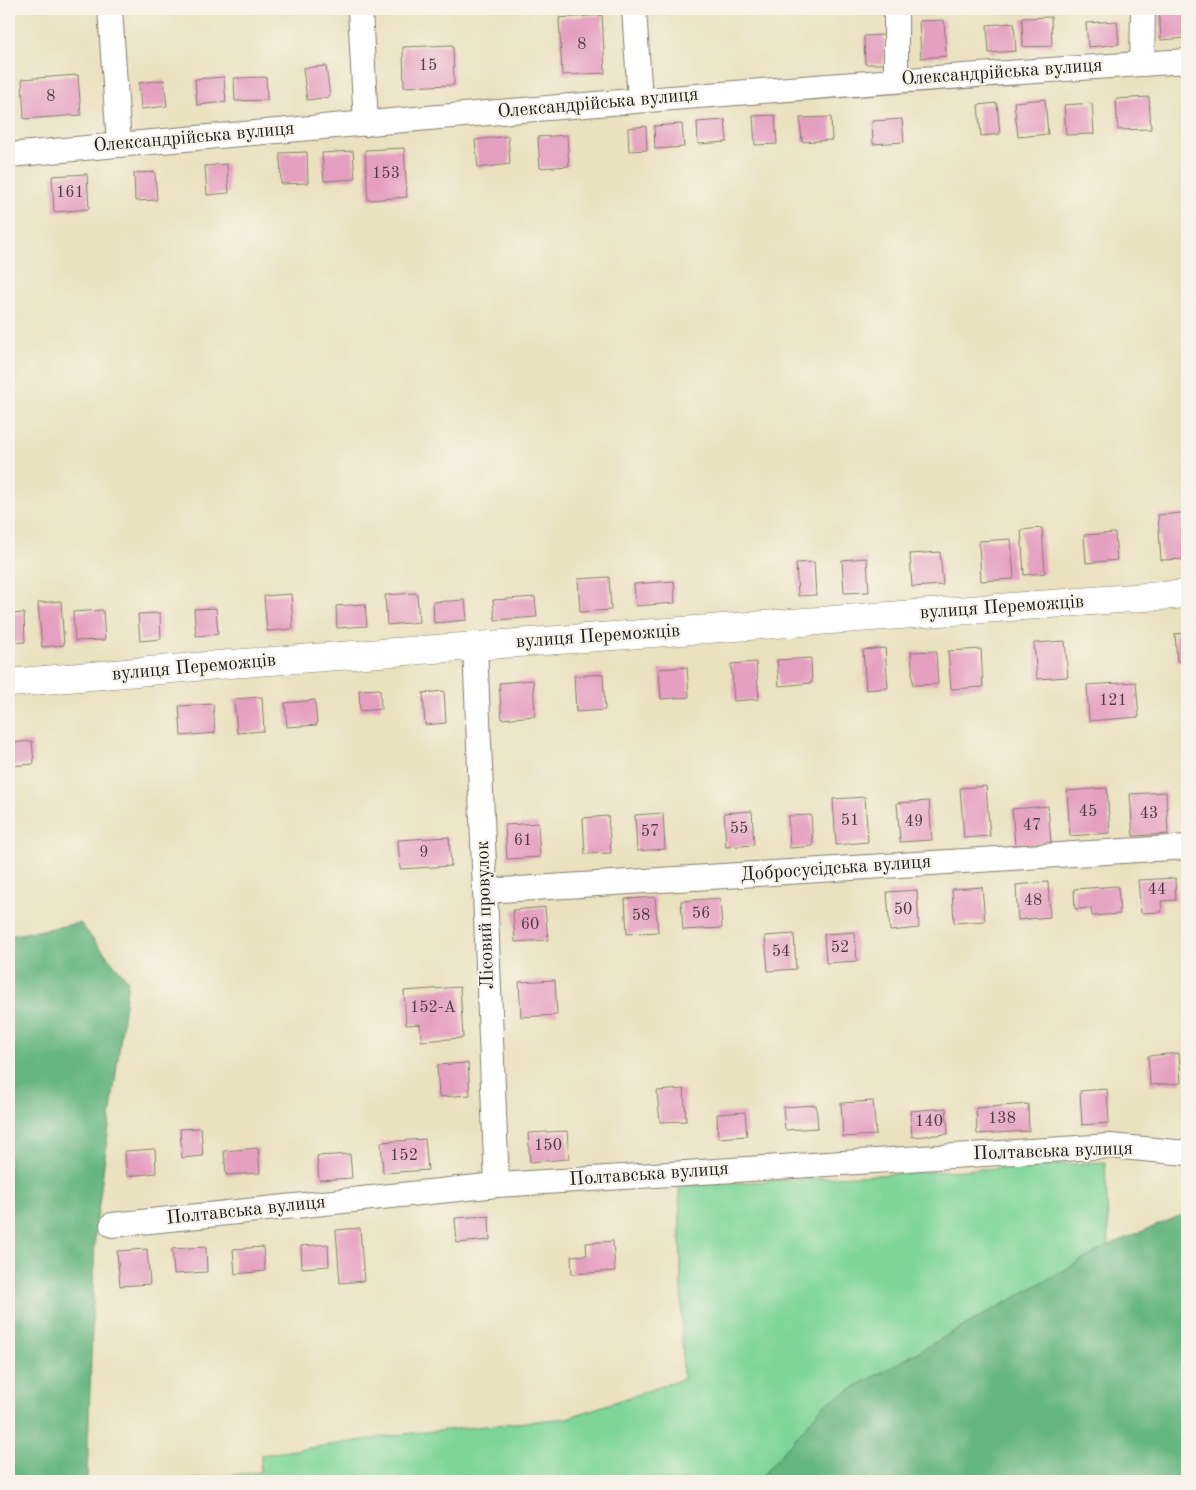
<svg xmlns="http://www.w3.org/2000/svg" width="1196" height="1490" font-family="'Old Standard TT',serif">
	<style>
		.green { fill: #7ed599; stroke: #4d785a }
		.forest { fill: #66b681; stroke: #41694e }
		.building { fill: #e59fc0 }
		.lines { fill: none; stroke-linecap: round; stroke-linejoin: round }
		.minor-casing { stroke: #837e6e; stroke-width: 26 }
		.tertiary-casing { stroke: #837e6e; stroke-width: 29 }
		.minor { stroke: #fff; stroke-width: 24 }
		.tertiary { stroke: #fff; stroke-width: 28 }
		.labels { text-anchor: middle; dominant-baseline: central; stroke-width: 4.5; stroke-linejoin: round; paint-order: stroke }
		.number-label { font-size: 16px; fill: #4e3d45 }
		.street-label { font-size: 19px; fill: #1c1c1c; stroke: #f7f3e8 }
	</style>
	<rect width="100%" height="100%" fill="#f7f3e8"/>
	<filter id="ink" filterUnits="userSpaceOnUse"><feTurbulence type="fractalNoise" baseFrequency=".02" numOctaves="2"/><feDisplacementMap in="SourceGraphic" scale="10" xChannelSelector="R" yChannelSelector="G"/><feConvolveMatrix kernelMatrix="1 2 1 2 8 2 1 2 1" color-interpolation-filters="sRGB"/></filter>
	<filter id="wash" filterUnits="userSpaceOnUse"><feTurbulence type="fractalNoise" baseFrequency=".0096" numOctaves="4" result="noise"/><feDisplacementMap in="SourceGraphic" scale="20" xChannelSelector="R" yChannelSelector="G"/><feGaussianBlur stdDeviation="1.12" result="paint"/><feColorMatrix in="noise" values="0 0 0 0 0 0 0 0 0 0 0 0 0 0 0 0 0 1.4 0 .05"/><feComposite in="paint" operator="in"/></filter>
	<g filter="url(#wash)">
		<rect width="100%" height="100%" fill="#eae1bf"/>
		<path class="green" d="M1105,1162L1109,1245L825,1404L758,1481H179L260,1472L261,1455L405,1434L567,1418L683,1379L679,1186Z"/>
		<g class="forest">
			<path d="M80,923L128,981L95,1234L87,1481H9V936Z"/>
			<path d="M1187,1213V1481H758L825,1404L1109,1245Z"/>
		</g>
		<g id="blocks">
			<g class="building">
				<path d="M1159,9H1187V38L1161,40Z"/>
				<path d="M602,15L605,73L562,75L559,18Z"/>
				<path d="M1051,17L1052,46L1023,47L1022,18Z"/>
				<path d="M944,20L946,56L921,58L919,21Z"/>
				<path d="M1117,21L1119,44L1088,47L1086,23Z"/>
				<path d="M1014,23L1016,51L989,53L987,25Z"/>
				<path d="M884,35V64H865L864,36Z"/>
				<path d="M453,45L454,85L404,87L403,47Z"/>
				<path d="M326,66L330,97L307,100L303,68Z"/>
				<path d="M78,75L81,115L24,119L22,79Z"/>
				<path d="M224,77L226,102L197,105L195,79Z"/>
				<path d="M266,77L267,100L235,101L234,78Z"/>
				<path d="M164,80L167,106L141,109L139,83Z"/>
				<path d="M1149,97L1151,129L1118,130L1116,99Z"/>
				<path d="M1045,99L1048,134L1018,137L1014,102Z"/>
				<path d="M997,103L1000,134L981,136L978,105Z"/>
				<path d="M1092,103L1094,134L1066,135L1064,105Z"/>
				<path d="M775,115L777,144L755,145L753,116Z"/>
				<path d="M831,117L832,140L802,142L800,118Z"/>
				<path d="M902,119L904,142L873,144L872,121Z"/>
				<path d="M725,120L727,142L698,144L697,122Z"/>
				<path d="M682,124L684,147L655,149L654,126Z"/>
				<path d="M646,126L647,150L629,151L628,128Z"/>
				<path d="M567,135L569,166L540,168L538,137Z"/>
				<path d="M508,136L510,164L478,168L475,140Z"/>
				<path d="M404,148L407,197L368,200L365,150Z"/>
				<path d="M353,151L355,179L324,181L322,153Z"/>
				<path d="M307,152L308,183L281,184L280,153Z"/>
				<path d="M227,164L229,193L207,195L205,166Z"/>
				<path d="M155,172L157,200L135,201L134,173Z"/>
				<path d="M87,174L89,209L54,212L52,176Z"/>
				<path d="M1182,513L1186,559L1161,560L1158,515Z"/>
				<path d="M1042,528L1045,573L1024,575L1021,530Z"/>
				<path d="M1115,533L1117,560L1086,563L1084,535Z"/>
				<path d="M1011,539L1014,579L981,581L979,541Z"/>
				<path d="M940,552L943,585L912,587L910,554Z"/>
				<path d="M867,558L869,592L844,593L842,560Z"/>
				<path d="M814,562L816,595L798,596L796,563Z"/>
				<path d="M609,577L611,610L580,612L578,579Z"/>
				<path d="M674,581L675,603L636,606L634,584Z"/>
				<path d="M417,593L419,622L387,625L385,595Z"/>
				<path d="M291,594L293,629L267,631L264,596Z"/>
				<path d="M535,597L537,617L495,620L493,600Z"/>
				<path d="M465,600L467,620L434,623L433,602Z"/>
				<path d="M61,601L64,645L42,647L38,603Z"/>
				<path d="M365,604L367,626L337,628L336,606Z"/>
				<path d="M216,608L218,634L196,636L194,609Z"/>
				<path d="M103,610L105,640L75,641L73,612Z"/>
				<path d="M24,613L25,642L9,643V614Z"/>
				<path d="M160,613L161,639L140,641L138,614Z"/>
				<path d="M1187,633V661H1177L1175,634Z"/>
				<path d="M1065,641L1068,677L1037,679L1034,643Z"/>
				<path d="M885,648L888,688L866,690L863,650Z"/>
				<path d="M981,649L983,687L951,689L948,651Z"/>
				<path d="M936,651L938,684L913,685L911,652Z"/>
				<path d="M811,658L812,683L779,686L777,660Z"/>
				<path d="M756,662L759,699L734,701L731,664Z"/>
				<path d="M687,667L689,697L661,699L659,669Z"/>
				<path d="M603,674L605,710L576,712L574,676Z"/>
				<path d="M533,680L535,716L502,719L499,683Z"/>
				<path d="M1136,682L1139,717L1089,721L1087,685Z"/>
				<path d="M380,689L381,709L360,711L359,690Z"/>
				<path d="M444,691L446,723L425,725L423,693Z"/>
				<path d="M262,697L264,731L237,733L234,699Z"/>
				<path d="M315,700L317,725L287,727L285,703Z"/>
				<path d="M213,704L215,733L181,736L179,706Z"/>
				<path d="M32,741L34,764L9,766V743Z"/>
				<path d="M986,786L990,836L964,838L960,788Z"/>
				<path d="M1107,788L1110,833L1070,836L1067,791Z"/>
				<path d="M1166,792L1168,834L1133,836L1130,794Z"/>
				<path d="M865,797L868,842L836,845L833,799Z"/>
				<path d="M929,801L932,840L900,842L897,803Z"/>
				<path d="M1048,806L1051,843L1015,845L1012,809Z"/>
				<path d="M752,811L754,845L726,847L724,813Z"/>
				<path d="M663,813L665,849L637,851L635,815Z"/>
				<path d="M811,815L813,846L790,848L788,816Z"/>
				<path d="M608,816L611,853L585,854L583,818Z"/>
				<path d="M538,823L540,857L507,859L505,825Z"/>
				<path d="M449,837L451,866L400,869L398,840Z"/>
				<path d="M1175,878L1176,900L1161,901L1162,912L1141,913L1138,880Z"/>
				<path d="M1048,882L1050,917L1018,920L1016,885Z"/>
				<path d="M1118,886L1120,914L1092,916L1091,908L1075,909L1074,889Z"/>
				<path d="M982,887L985,921L954,923L952,889Z"/>
				<path d="M917,890L919,928L890,931L887,892Z"/>
				<path d="M655,897L658,932L627,934L625,899Z"/>
				<path d="M720,898L722,928L683,930L681,901Z"/>
				<path d="M545,907L548,940L515,942L513,910Z"/>
				<path d="M855,932L857,961L826,963L824,934Z"/>
				<path d="M794,934L796,969L768,971L765,936Z"/>
				<path d="M555,980L557,1015L521,1017L519,982Z"/>
				<path d="M460,987L463,1038L421,1041L420,1024L406,1025L404,991Z"/>
				<path d="M1179,1053L1181,1083L1150,1085L1148,1056Z"/>
				<path d="M468,1063L470,1095L439,1097L437,1065Z"/>
				<path d="M684,1089L686,1121L660,1122L657,1091Z"/>
				<path d="M1107,1089L1109,1123L1082,1125L1080,1091Z"/>
				<path d="M873,1101L876,1135L843,1137L841,1103Z"/>
				<path d="M1028,1104L1029,1131L977,1134L976,1108Z"/>
				<path d="M816,1105L818,1128L785,1130L783,1107Z"/>
				<path d="M946,1108L948,1134L912,1137L910,1111Z"/>
				<path d="M745,1112L747,1136L718,1138L717,1114Z"/>
				<path d="M201,1128L203,1156L182,1158L180,1129Z"/>
				<path d="M567,1131L569,1159L530,1162L528,1133Z"/>
				<path d="M425,1139L428,1170L383,1173L381,1142Z"/>
				<path d="M258,1148L260,1173L226,1175L224,1151Z"/>
				<path d="M155,1149L156,1173L127,1176L125,1151Z"/>
				<path d="M350,1154L352,1178L319,1180L317,1156Z"/>
				<path d="M489,1216L490,1240L457,1243L455,1218Z"/>
				<path d="M360,1228L364,1281L340,1283L336,1230Z"/>
				<path d="M613,1241L615,1271L572,1274L571,1256L587,1255L586,1243Z"/>
				<path d="M328,1244L329,1266L302,1268L301,1246Z"/>
				<path d="M206,1247L207,1272L174,1274L172,1249Z"/>
				<path d="M263,1247L265,1271L235,1274L233,1249Z"/>
				<path d="M147,1249L150,1284L120,1286L117,1251Z"/>
			</g>
		</g>
	</g>
	<g filter="url(#ink)">
		<use href="#blocks" fill-opacity="0" stroke="#837e6e" stroke-width="1"/>
		<g class="lines">
			<g class="minor-casing">
				<g id="minor">
					<path d="M110,9L119,145"/>
					<path d="M360,9L366,124"/>
					<path d="M634,9L640,100"/>
					<path d="M1142,64L1143,9"/>
					<path d="M896,80V9"/>
					<path d="M9,155C401,119 794,86 1187,61"/>
					<path d="M475,646L497,1185"/>
					<path d="M485,891L1187,847"/>
					<path d="M112,1225L497,1185L1110,1146L1187,1153"/>
				</g>
			</g>
			<g class="tertiary-casing">
				<path id="tertiary" d="M9,683L230,664L1187,594"/>
			</g>
			<use href="#minor" class="minor"/>
			<use href="#tertiary" class="tertiary"/>
		</g>
	</g>
	<g class="labels">
		<g class="number-label">
			<text x="582" y="45">8</text>
			<text x="428" y="66">15</text>
			<text x="51" y="97">8</text>
			<text x="386" y="174">153</text>
			<text x="70" y="193">161</text>
			<text x="1113" y="701">121</text>
			<text x="1088" y="812">45</text>
			<text x="1149" y="814">43</text>
			<text x="850" y="821">51</text>
			<text x="914" y="822">49</text>
			<text x="1032" y="826">47</text>
			<text x="739" y="829">55</text>
			<text x="650" y="832">57</text>
			<text x="523" y="841">61</text>
			<text x="424" y="853">9</text>
			<text x="1157" y="890">44</text>
			<text x="1033" y="901">48</text>
			<text x="903" y="910">50</text>
			<text x="701" y="914">56</text>
			<text x="641" y="916">58</text>
			<text x="530" y="925">60</text>
			<text x="840" y="948">52</text>
			<text x="781" y="952">54</text>
			<text x="433" y="1008">152-А</text>
			<text x="1002" y="1119">138</text>
			<text x="929" y="1122">140</text>
			<text x="548" y="1146">150</text>
			<text x="404" y="1156">152</text>
		</g>
		<g class="street-label">
			<text transform="translate(1002 73) rotate(-4)">Олександрійська вулиця</text>
			<text transform="translate(598 104) rotate(-5)">Олександрійська вулиця</text>
			<text transform="translate(194 138) rotate(-5)">Олександрійська вулиця</text>
			<text transform="translate(1002 608) rotate(-4)">вулиця Переможців</text>
			<text transform="translate(598 637) rotate(-4)">вулиця Переможців</text>
			<text transform="translate(194 668) rotate(-5)">вулиця Переможців</text>
			<text transform="translate(836 869) rotate(-4)">Добросусідська вулиця</text>
			<text transform="translate(486 915) rotate(-92)">Лісовий провулок</text>
			<text transform="translate(1053 1152) rotate(-2)">Полтавська вулиця</text>
			<text transform="translate(649 1175) rotate(-4)">Полтавська вулиця</text>
			<text transform="translate(246 1211) rotate(-6)">Полтавська вулиця</text>
		</g>
	</g>
	<rect width="1196" height="1490" fill="none" stroke="#f7f3e8" stroke-width="30"/>
</svg>
